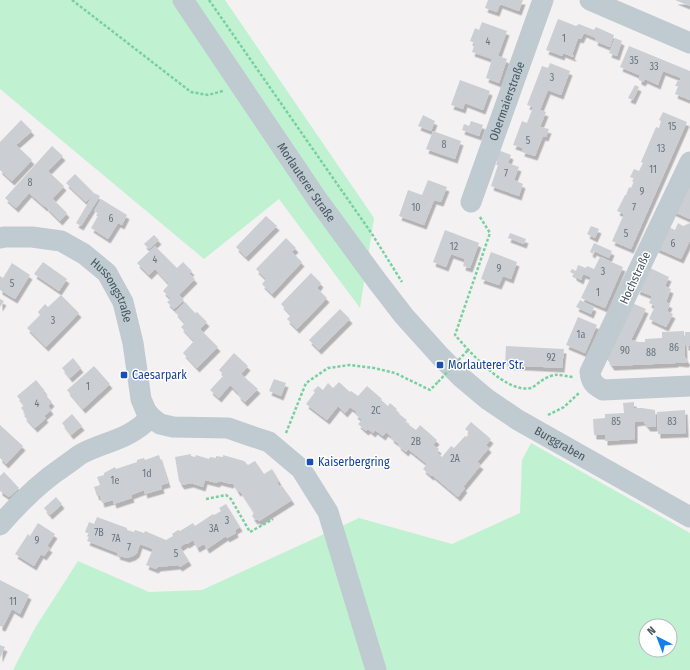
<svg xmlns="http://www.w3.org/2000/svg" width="690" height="670" font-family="'Fira Sans Condensed',sans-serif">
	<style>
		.green { fill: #c0f1d0; fill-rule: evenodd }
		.building { fill: #cbcfd4; filter: url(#shadow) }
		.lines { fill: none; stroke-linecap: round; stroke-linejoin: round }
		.path { stroke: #77d19f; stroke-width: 2.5; stroke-dasharray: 3 2; stroke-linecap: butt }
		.minor { stroke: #bfcad1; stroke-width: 21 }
		.path-bridge { stroke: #77d19f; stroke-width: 2.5; stroke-dasharray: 3 2; stroke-linecap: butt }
		.transit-dot { fill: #1a4fb4; stroke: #fff; stroke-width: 1.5 }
		.labels { text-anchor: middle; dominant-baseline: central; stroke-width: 3; stroke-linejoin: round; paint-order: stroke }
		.number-label { font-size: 10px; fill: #69747d }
		.street-label { font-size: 12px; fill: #485660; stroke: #fff }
		.transit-label { font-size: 12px; fill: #164399; stroke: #fff; text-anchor: start }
	</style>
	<defs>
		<filter id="shadow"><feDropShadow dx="2.5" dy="4.5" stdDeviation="0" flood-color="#0004"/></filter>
	</defs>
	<rect width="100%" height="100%" fill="#f4f1f2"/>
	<g class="green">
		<path d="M0,0H225L374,218L360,308L279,199L204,259L0,89Z"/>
		<path d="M531,443L690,533V670H13L35,628L78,561L149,592L202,590L359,518L452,544L520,513L522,460ZM646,626H670V650H646Z"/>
	</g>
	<g class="building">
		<path d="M488,0H523L519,11L500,4L497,12L485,8Z"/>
		<path d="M675,0H690V6Z"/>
		<path d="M558,19L576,26L579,24L594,30L596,27L614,35L610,47L595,41L596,38L584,33L581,39L578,38L572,55L574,56L573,57L563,53L562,56L546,50Z"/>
		<path d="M482,22L507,31L498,56L507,59L499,83L486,78L492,59L472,52L475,43L470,41L475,28L479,30Z"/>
		<path d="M615,38L622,41L617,56L609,53Z"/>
		<path d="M629,46L690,71V100L675,94L678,86H675L678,80L680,81L681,78L663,71L658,85L645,79L643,82L639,80V75L620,67Z"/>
		<path d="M550,63L570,71L561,95L548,90L540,110L546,112L540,127L549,129L546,137L543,136L535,156L522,152L523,148L513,145L522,121L527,123L533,107L527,105L542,66L548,68Z"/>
		<path d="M460,80L490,91L483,110L465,103L463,109L451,105Z"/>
		<path d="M635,85L639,87L633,100L628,98Z"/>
		<path d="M663,112L687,122L631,249L612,241L624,214L617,211L625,195H626L629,187L631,188L635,179L630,177L634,169L639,171L643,163L641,162L656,127L659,128L661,121L659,120Z"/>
		<path d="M423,115L435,121L431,131L418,126Z"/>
		<path d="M21,120L32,131L16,145L32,160L12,181L0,170V142Z"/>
		<path d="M471,121L483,125L479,136L462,130L464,124L469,126Z"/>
		<path d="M433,131L461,141L455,159L426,149Z"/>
		<path d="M52,146L63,156L48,171L64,186L45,207L29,193L16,208L5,198Z"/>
		<path d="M498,150L511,155L508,163L519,167L514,180L523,184L519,196L491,186L499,162L494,160Z"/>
		<path d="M690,171V219L672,211Z"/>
		<path d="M75,174L94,193L86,202L66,183Z"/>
		<path d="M428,180L447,187L441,202L434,200L424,225L399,216L408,190L422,195Z"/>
		<path d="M94,193L100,196L81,226L76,223Z"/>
		<path d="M53,199L67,213L60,221L46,207Z"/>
		<path d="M101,199L127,215L122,225L118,223L108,239L91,228L99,214L94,211Z"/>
		<path d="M266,216L277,226L246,257L236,247Z"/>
		<path d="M678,223L683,226L690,223V240L681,259L656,248L666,226L675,230Z"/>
		<path d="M591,226L599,229L595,238L587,234Z"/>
		<path d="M445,230L479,243L470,268L463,266L465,259L451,254L446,267L433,262Z"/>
		<path d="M510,233L526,239L524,244L508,238Z"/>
		<path d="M154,235L159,240L149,249L144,244Z"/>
		<path d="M286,238L296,248L292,252L302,262L272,294L262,284L266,279L256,269Z"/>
		<path d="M594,243L612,251L609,258L594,251L593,254L590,252Z"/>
		<path d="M155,246L177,268L183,262L192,271L189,273L195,279L179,295L184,300L174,309L167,302L171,299L163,291L169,284L155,269L149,275L137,263Z"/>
		<path d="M491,252L517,262L511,279L503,276L499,285L481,279Z"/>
		<path d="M600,257L623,267L605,308L581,298L591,277L583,274L581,280L574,276V274L570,272L572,269L576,271L578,265L586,268L587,266L594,269Z"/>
		<path d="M43,262L67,279L59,291L34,274Z"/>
		<path d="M12,263L30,275L15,299L0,290V276L3,278Z"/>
		<path d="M648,267L669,277L665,286L671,289L666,302L670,304L667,311L673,314L666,327L649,319L655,306L649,303L652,296L637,290Z"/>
		<path d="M311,273L321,283L317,288L327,298L297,329L287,319L291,315L281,304Z"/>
		<path d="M61,295L79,313L46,347L27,328L40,315L38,312L45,304L48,307Z"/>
		<path d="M0,299L4,301L0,307Z"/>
		<path d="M580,300L594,307L591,314L576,307Z"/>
		<path d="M185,302L195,313L197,312L207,322L200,329L218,347L197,368L183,353L194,341L181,327L185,323L175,312Z"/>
		<path d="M632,303L646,309L631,340L639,342H645V339L662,338V332L684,331L685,357L688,361L686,363L676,362V363L612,366L607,359Z"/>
		<path d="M340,309L350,319L319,350L309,340Z"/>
		<path d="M578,317L597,325L585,353L566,345Z"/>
		<path d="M685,332H690V346H686Z"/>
		<path d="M506,346L564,349L562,368L505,365Z"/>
		<path d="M234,353L248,366L241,374L258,389L245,402L238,395L239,394L230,385L219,398L210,390L224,375L219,370Z"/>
		<path d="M73,358L81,368L70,378L62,368Z"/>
		<path d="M94,366L110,384L83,409L67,390Z"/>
		<path d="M274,379L286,383L281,396L269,391Z"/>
		<path d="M36,380L45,391L43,392L52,402L48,406L51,410L44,416L46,418L35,428L24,416L26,414L21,408L24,405L17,396Z"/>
		<path d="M339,382L350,392L351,391L358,396L367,386L382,399L381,400L388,406L390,403L397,409L395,411L407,420L405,422L416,430L420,425L437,440L433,445L439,449L437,452L442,457L451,446L454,448L465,436L466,437L470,433L465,429L471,422L491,439L486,445L489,448L477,462L481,465L463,487L465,488L458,497L432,475L431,476L423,469L427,464L408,449L406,452L398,445L399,444L391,438L392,437L386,432L383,436L375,430L373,433L368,429L366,431L358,424L362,420L355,414L357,412L350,407L345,413L338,406L327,420L306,404L315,392L313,391L318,386L323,390L328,383L333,388Z"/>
		<path d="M634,402V408H642L655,410L656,427H648L643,421L635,422V439L605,441V435H594L593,419L605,418V414L624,413L623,403Z"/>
		<path d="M685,410L686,433L658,434L657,412Z"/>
		<path d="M72,414L82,426L71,435L62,423Z"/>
		<path d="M0,425L23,446L6,464L0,458Z"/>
		<path d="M191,454V456L195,457L196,455L209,459L210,457L216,458V456L223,457V455L244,461L248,465L255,461L264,474L272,469L279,481L277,483L280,487L282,486L292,500L259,521L257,519L255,520L252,516L254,513L240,491L238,492L232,482L231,484L219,481L217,483L205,480L203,487L191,483L182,485L179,481L175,457Z"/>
		<path d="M159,455L168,483L161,485L162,489L145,494L144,490L131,495L132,498L114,504L113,500L102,503L100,495L97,496L94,487L100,485L97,477L104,475V473L115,467L116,469L137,462V460L144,458L145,460Z"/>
		<path d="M4,472L19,488L9,497L0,491V476Z"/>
		<path d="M56,497L62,504L50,515L44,508Z"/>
		<path d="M226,504L240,527L235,530L236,533L227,538L226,536L207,549L204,544L197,548L193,540L187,544L186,543L180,547L189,561L180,567L178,565L158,567L156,569L146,565L153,549L140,544L137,553L133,556L127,558L117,555L118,553L87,541L90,534L85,532L89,522L94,524L97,517L127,528V530L134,532L135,530L144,533L145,531L166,540L173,536L172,534L178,530L180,531L193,523L195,526L213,514L214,515L221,511L219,508Z"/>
		<path d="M38,523L55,534L47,546L50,548L44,556L41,554L34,566L15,554L28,534L30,536Z"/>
		<path d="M0,580L29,595L20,614L12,609L3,627L0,626Z"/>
		<path d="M0,645L5,647L0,658Z"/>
	</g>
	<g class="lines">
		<g class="path">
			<path d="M72,0L191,92L208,95L223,91"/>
			<path d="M209,0L372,234L402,282"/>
			<path d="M480,217L490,233L455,335C470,352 506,394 531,388C534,387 538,383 541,381C555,372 558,375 573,377"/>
			<path d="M548,415L564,407L579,393"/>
			<path d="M286,433L306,383L328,368L350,365L374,368L395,373L430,390L438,382"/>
			<path d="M206,499L226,495L231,499L250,532L273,519"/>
		</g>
		<g class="minor">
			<path id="s1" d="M183,0L317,199L377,281L404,316L440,356L462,378L487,399L518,420L690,517"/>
			<path d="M590,0L690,43"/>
			<path d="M690,162L590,372C591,382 594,385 603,390L690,386"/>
			<path id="s2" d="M471,202L543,0"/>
			<path id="s3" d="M0,238L4,237H32L61,241L84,254L107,273L123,302L133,343L141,399L146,411L151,417L160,424L173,427L228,428L248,435L269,442L301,469L328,512L376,670"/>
			<path d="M0,525C19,503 39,483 63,467C69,463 75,458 81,454C106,441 129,440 151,417"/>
		</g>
		<path class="path-bridge" d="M438,382L468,350"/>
	</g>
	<g class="transit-dot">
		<rect x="436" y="361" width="8" height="8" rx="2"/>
		<rect x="120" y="371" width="8" height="8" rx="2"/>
		<rect x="306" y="458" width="8" height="8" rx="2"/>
	</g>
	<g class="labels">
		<g class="number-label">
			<text x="564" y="39">1</text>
			<text x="488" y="42">4</text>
			<text x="634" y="61">35</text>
			<text x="654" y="67">33</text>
			<text x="552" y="78">3</text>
			<text x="672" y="127">15</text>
			<text x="528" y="141">5</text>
			<text x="444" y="145">8</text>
			<text x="661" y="149">13</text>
			<text x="653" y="170">11</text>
			<text x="506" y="174">7</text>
			<text x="30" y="183">8</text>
			<text x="642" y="192">9</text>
			<text x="416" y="208">10</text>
			<text x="634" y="208">7</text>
			<text x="111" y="219">6</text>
			<text x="626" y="234">5</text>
			<text x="673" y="244">6</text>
			<text x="454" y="247">12</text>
			<text x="155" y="260">4</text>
			<text x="499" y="269">9</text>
			<text x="603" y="272">3</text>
			<text x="12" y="284">5</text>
			<text x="598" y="293">1</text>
			<text x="53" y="321">3</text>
			<text x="581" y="335">1a</text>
			<text x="674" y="348">86</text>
			<text x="625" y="351">90</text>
			<text x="651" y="353">88</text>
			<text x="551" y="358">92</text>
			<text x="88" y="387">1</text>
			<text x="37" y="404">4</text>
			<text x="376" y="411">2C</text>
			<text x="616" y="422">85</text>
			<text x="672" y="422">83</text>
			<text x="416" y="442">2B</text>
			<text x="455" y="459">2A</text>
			<text x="147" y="474">1d</text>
			<text x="115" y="481">1e</text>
			<text x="227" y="521">3</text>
			<text x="214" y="529">3A</text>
			<text x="99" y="533">7B</text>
			<text x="116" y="539">7A</text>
			<text x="37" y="541">9</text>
			<text x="129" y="548">7</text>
			<text x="176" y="554">5</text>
			<text x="13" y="602">11</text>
		</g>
		<g class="street-label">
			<text stroke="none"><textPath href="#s2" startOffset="107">Obermaierstraße</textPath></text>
			<text stroke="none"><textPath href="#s1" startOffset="220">Morlauterer Straße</textPath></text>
			<text transform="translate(635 278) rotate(-65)">Hochstraße</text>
			<text stroke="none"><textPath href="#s3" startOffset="135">Hussongstraße</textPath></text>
			<text stroke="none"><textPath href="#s1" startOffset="589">Burggraben</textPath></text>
		</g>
		<g class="transit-label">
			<text x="448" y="365">Morlauterer Str.</text>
			<text x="132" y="375">Caesarpark</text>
			<text x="318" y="462">Kaiserbergring</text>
		</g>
	</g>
	<g transform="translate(658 638) rotate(318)"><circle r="19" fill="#ffffff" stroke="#b6bbbf"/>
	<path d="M0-3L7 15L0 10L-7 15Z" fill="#147eeb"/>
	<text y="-6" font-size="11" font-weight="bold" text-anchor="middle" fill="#485660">N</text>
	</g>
</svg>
